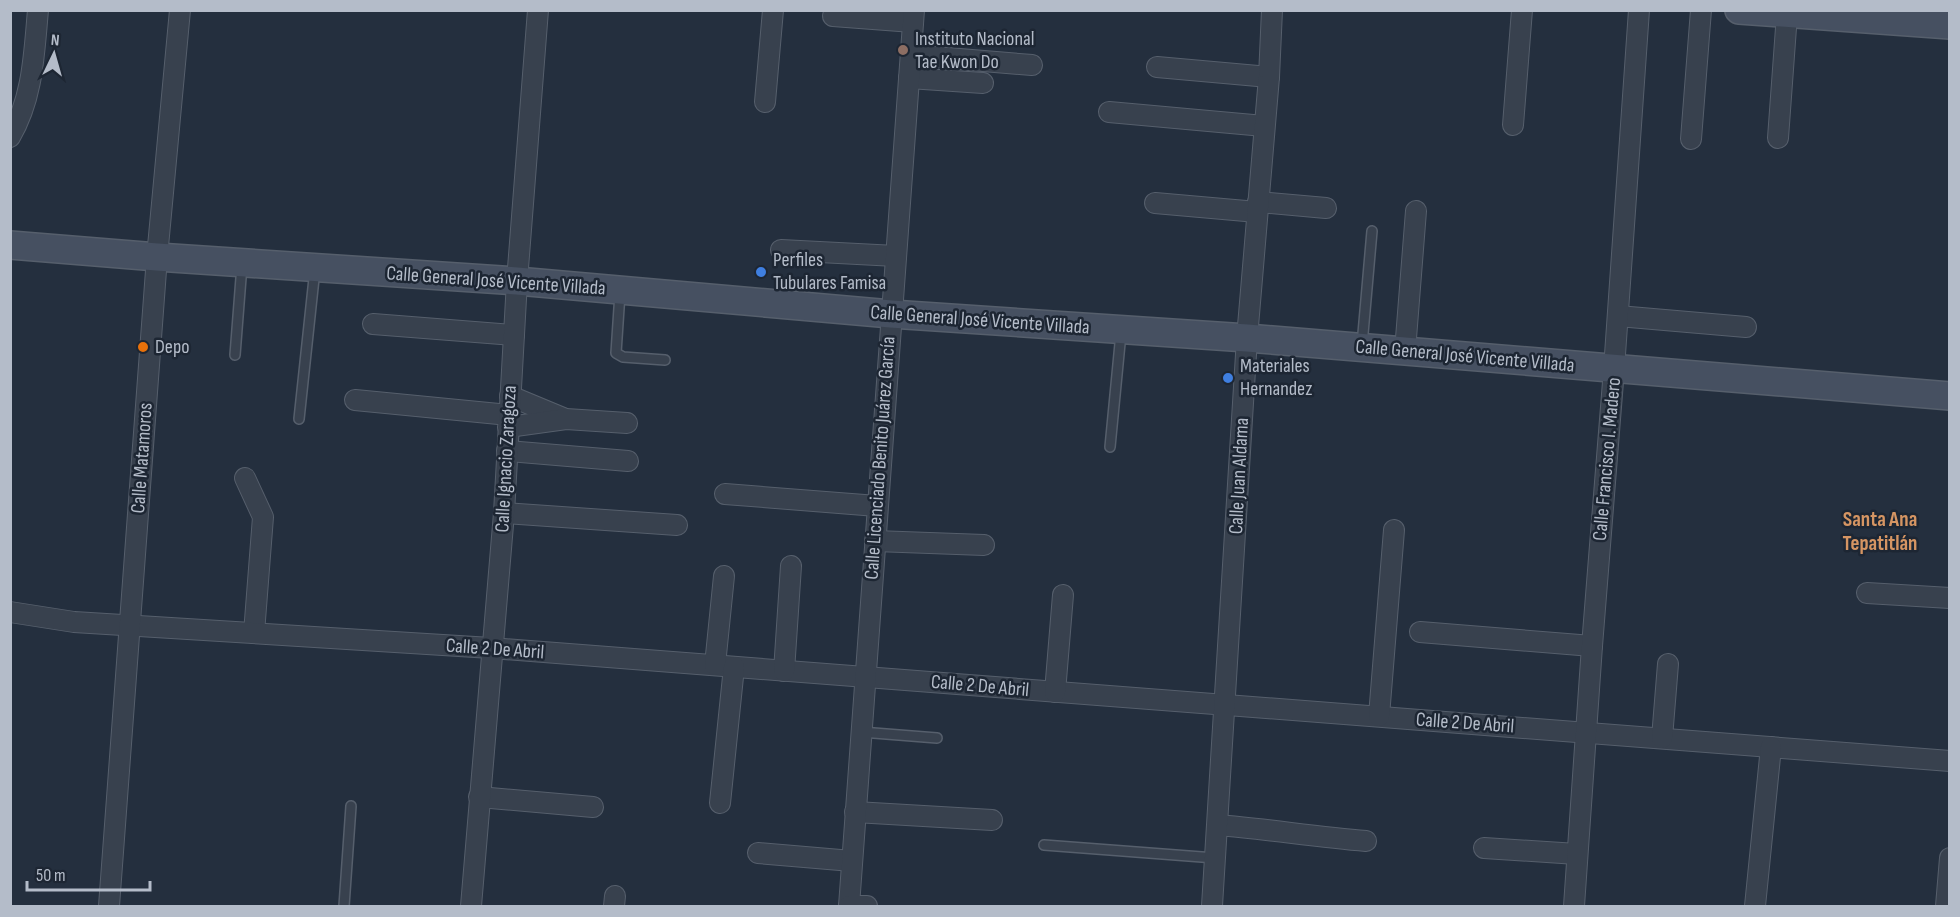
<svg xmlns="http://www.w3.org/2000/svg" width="1960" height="917" font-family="'Sofia Sans Condensed',sans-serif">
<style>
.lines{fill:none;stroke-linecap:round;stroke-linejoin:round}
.service-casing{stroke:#565f6c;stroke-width:12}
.minor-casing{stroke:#565f6c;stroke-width:22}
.secondary-casing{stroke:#565f6c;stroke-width:30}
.service{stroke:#38414e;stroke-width:9}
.minor{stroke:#38414e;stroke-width:20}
.secondary{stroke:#465061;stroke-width:27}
.education-dot{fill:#8d6e63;stroke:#1d2633;stroke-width:2}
.shop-dot{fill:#3f7fe0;stroke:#1d2633;stroke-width:2}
.food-dot{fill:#e8710a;stroke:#1d2633;stroke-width:2}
.labels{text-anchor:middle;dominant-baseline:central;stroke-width:5;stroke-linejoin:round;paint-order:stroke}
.poi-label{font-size:20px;fill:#b4bcc9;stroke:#1d2633;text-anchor:start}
.street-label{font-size:20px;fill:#b4bcc9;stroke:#1d2633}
.neighbourhood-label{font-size:21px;font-weight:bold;fill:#d59563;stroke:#1d2633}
</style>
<rect width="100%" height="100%" fill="#242f3e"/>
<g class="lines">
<!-- service casing -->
<g class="service-casing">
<g id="service">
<polyline points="620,293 616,353 623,357 665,360"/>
<polyline points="1362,345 1372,231"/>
<polyline points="235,355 242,265"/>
<polyline points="299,419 315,269"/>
<polyline points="1110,447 1121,333"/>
<polyline points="861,732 937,738"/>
<polyline points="1044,845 1215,858"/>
<polyline points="344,906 351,806"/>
</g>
</g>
<!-- minor casing -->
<g class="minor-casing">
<g id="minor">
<polyline points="833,16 913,22"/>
<polyline points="911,55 1032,65"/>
<polyline points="1157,67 1269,77"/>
<polyline points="909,78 983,83"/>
<polyline points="765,102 773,10"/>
<polyline points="1109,112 1264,126"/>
<polyline points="1513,125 1522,10"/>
<path d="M 10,137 C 33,98 34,54 38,10"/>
<polyline points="1778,138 1787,14"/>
<polyline points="1691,139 1701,10"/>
<polyline points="1258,202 1326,208"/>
<polyline points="1155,203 1257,212"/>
<polyline points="781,250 896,256"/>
<polyline points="1618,316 1746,327"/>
<polyline points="373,324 514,335"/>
<polyline points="1405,351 1416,211"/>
<polyline points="510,396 563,418"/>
<polyline points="355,400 509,415"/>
<polyline points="508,427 566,419 627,423"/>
<polyline points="507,451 628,461"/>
<polyline points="245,478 263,517 254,633"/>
<polyline points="725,494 877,506"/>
<polyline points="504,513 677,525"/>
<polyline points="875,541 984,545"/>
<polyline points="1867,593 1950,598"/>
<polyline points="10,612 74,622 491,648 1950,761"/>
<polyline points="1420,632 1592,646"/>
<polyline points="715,665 724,576"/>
<polyline points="784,671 791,566"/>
<polyline points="1055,692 1063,595"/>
<polyline points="1379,716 1394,530"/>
<polyline points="1662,738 1668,664"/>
<polyline points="479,797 593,807"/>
<polyline points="720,803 734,667"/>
<polyline points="855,812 992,820"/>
<path d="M 1218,825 C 1267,829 1316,837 1366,841"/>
<polyline points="1484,848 1577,854"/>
<polyline points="758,853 852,861"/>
<polyline points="109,906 157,257 180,10"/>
<polyline points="471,906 504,513 517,281 538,10"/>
<polyline points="614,906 615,896"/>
<polyline points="849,906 914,10"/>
<polyline points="849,906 867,906"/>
<polyline points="1212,906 1247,338 1269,77 1272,10"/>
<polyline points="1574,906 1592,646 1614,369 1639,10"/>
<polyline points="1755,906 1771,747"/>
<polyline points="1946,906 1950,858"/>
</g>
</g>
<!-- secondary casing -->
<g class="secondary-casing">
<g id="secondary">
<polyline points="1739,10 1950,25"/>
<polyline points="10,245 157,257 517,281 891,314 1247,338 1950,396"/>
</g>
</g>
<!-- service -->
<use href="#service" class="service"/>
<!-- minor -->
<use href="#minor" class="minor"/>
<!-- secondary -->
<use href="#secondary" class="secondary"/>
</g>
<!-- markers -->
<circle class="education-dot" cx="903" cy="50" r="6"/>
<g class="shop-dot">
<circle cx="761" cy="272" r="6"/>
<circle cx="1228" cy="378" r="6"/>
</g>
<circle class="food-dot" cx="143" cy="347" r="6"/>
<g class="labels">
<!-- poi labels -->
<g class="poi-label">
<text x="915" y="39">Instituto Nacional<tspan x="915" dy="23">Tae Kwon Do</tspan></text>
<text x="773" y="260">Perfiles<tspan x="773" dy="23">Tubulares Famisa</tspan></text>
<text x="155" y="347">Depo</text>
<text x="1240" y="366">Materiales<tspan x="1240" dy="23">Hernandez</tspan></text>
</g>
<!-- street labels -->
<g class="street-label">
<text transform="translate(496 281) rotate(4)">Calle General José Vicente Villada</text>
<text transform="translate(980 320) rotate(4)">Calle General José Vicente Villada</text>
<text transform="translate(1465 356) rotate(5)">Calle General José Vicente Villada</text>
<text transform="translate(142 458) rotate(-86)">Calle Matamoros</text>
<text transform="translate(880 458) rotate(-86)">Calle Licenciado Benito Juárez García</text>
<text transform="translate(506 459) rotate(-87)">Calle Ignacio Zaragoza</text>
<text transform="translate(1607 459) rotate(-85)">Calle Francisco I. Madero</text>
<text transform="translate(1239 476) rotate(-87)">Calle Juan Aldama</text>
<text transform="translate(495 649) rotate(4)">Calle 2 De Abril</text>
<text transform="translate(980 686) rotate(5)">Calle 2 De Abril</text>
<text transform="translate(1465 723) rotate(4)">Calle 2 De Abril</text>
</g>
<!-- neighbourhood labels -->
<g class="neighbourhood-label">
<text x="1880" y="519">Santa Ana<tspan x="1880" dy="24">Tepatitlán</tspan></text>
</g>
</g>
<!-- border -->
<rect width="1960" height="917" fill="none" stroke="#b4bcc9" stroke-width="24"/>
<!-- north arrow -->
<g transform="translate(54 54) rotate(5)" stroke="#1d2633" stroke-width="4.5" paint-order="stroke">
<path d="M0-4.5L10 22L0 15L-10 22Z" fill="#b4bcc9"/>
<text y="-9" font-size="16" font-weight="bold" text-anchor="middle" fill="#b4bcc9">N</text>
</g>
<!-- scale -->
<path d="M27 881v9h123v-9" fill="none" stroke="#b4bcc9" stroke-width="3"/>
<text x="36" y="881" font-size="18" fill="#b4bcc9" stroke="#1d2633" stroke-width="4.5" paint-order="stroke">50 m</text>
</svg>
